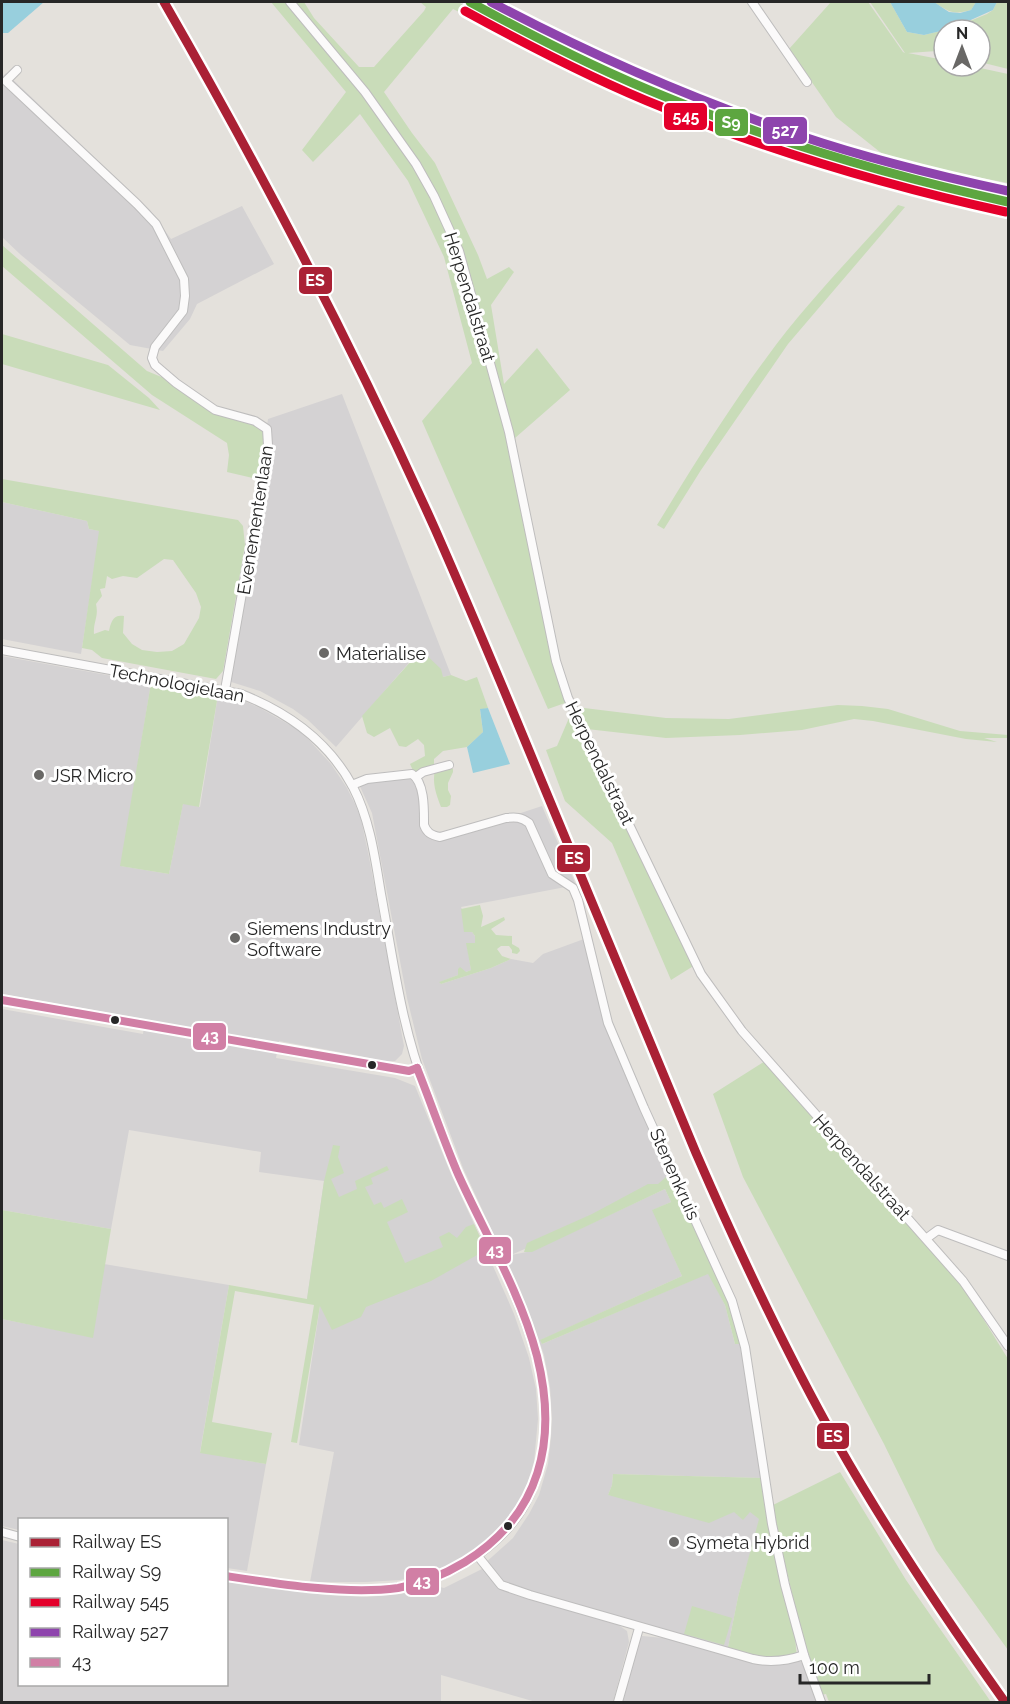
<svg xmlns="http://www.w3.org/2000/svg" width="1010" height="1704" font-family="Raleway,sans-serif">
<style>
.industrial{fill:#d4d2d3}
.green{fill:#c9dcb9;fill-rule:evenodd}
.water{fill:#98cfdd}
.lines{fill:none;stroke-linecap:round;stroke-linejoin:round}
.stream{stroke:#98cfdd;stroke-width:2}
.minor-casing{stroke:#bebdbd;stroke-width:10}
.minor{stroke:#fbfafa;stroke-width:8}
.bus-1-casing{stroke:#fff;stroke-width:12}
.bus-1{stroke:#d17fa5;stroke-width:8}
.rail-1-casing{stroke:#fff;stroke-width:14}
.rail-2-casing{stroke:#fff;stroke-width:14}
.rail-3-casing{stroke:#fff;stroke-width:14}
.rail-4-casing{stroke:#fff;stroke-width:14}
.rail-1{stroke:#aa2135;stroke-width:9}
.rail-2{stroke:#5da640;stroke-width:9}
.rail-3{stroke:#e4002b;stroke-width:9}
.rail-4{stroke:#8e44ad;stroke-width:9}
.poi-dot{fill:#696866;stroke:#fff;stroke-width:2}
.bus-dot{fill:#272727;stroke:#fff;stroke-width:2}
.labels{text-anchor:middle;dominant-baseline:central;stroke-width:6;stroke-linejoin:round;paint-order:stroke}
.street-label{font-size:18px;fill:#272727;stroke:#fff}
.poi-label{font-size:18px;fill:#272727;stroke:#fff;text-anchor:start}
.line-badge{stroke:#fff;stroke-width:2}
.badge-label{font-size:16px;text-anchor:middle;font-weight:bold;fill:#fff}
</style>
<rect width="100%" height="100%" fill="#e4e1dc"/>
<!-- industrial -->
<g class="industrial">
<polygon points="6,73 150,210 171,239 242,206 274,264 197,304 190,319 163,351 130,345 21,255 2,237 2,77"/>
<polygon points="342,394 451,675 443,677 420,650 336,747 308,720 293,709 260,691 228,681 268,419"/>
<polygon points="2,502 87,521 89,529 100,531 81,654 2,639"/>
<polygon points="2,656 151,683 121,866 169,874 183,803 200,807 218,695 244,701 260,708 295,728 309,740 331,764 347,788 355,804 361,819 369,857 404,1046 402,1054 395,1061 383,1061 355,1055 279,1041 276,1058 395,1078 415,1086 451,1174 486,1250 514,1314 529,1358 536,1389 538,1419 534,1462 525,1491 516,1510 501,1529 474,1551 452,1563 432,1572 400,1580 366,1582 310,1582 334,1452 299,1445 320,1306 307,1299 324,1181 259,1172 261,1152 129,1130 111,1229 2,1210 2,1009 143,1034 145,1019 2,994"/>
<polygon points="416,777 424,825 439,837 506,818 542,806 576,885 461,907 472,932 475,936 475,943 467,944 471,970 440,982 441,984 491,968 511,959 533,963 543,954 584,939 605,1022 676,1182 511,1255 532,1251 665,1189 671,1202 653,1210 682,1276 541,1340 542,1344 709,1273 725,1305 735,1344 742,1344 763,1478 613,1474 612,1485 608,1495 734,1512 750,1511 760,1519 738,1597 727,1652 797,1657 807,1670 818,1702 618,1702 628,1667 642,1636 675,1639 501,1585 484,1564 513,1538 529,1514 539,1495 548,1464 551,1437 552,1418 550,1387 544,1355 528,1309 463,1168 422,1059 407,998 372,813 358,782"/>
<polygon points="104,1264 229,1285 200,1452 266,1464 247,1571 227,1568 226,1520 20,1520 19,1530 2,1526 2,1319 92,1337"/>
<polygon points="2,1540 19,1544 20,1684 226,1684 227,1582 326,1595 367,1597 401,1594 436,1586 444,1588 484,1568 501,1589 518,1596 617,1624 627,1631 629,1642 613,1702 536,1702 441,1675 441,1702 2,1702"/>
</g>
<!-- green -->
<g class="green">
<polygon points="271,2 304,2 314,18 359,67 374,67 424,11 426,7 420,2 458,2 552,51 671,107 566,65 453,9 384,92 412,133 435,163 478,255 487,279 509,267 514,272 491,305 504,384 537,348 570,390 515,438 553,663 565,703 548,709 422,421 472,363 444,257 408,181 360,114 313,162 302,150 346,92"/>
<polygon points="831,2 868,2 903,52 905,53 870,2 890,2 907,32 924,35 953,28 987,14 993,10 997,2 1008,2 1008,69 980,62 980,30 944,30 944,53 937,51 908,53 944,60 944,66 971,66 1008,74 1008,183 903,163 885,156 836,117 789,49"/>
<path d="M 934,2 L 976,2 L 971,10 C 953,15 949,12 934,2 Z"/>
<path d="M 898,205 L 905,207 L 788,344 L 701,470 L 664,529 L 657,525 C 692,468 727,411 767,357 C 806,303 854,255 898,205 Z"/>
<polygon points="2,245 147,371 176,383 215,409 267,429 262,480 227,472 229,455 227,443 152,395 2,266"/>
<polygon points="2,334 108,365 149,398 160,410 2,364"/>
<path d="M 2,479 L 238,520 L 243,526 L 245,545 L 223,671 L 216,679 L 102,658 L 92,650 L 82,648 L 99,531 L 89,529 L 87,521 L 2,502 ZM 164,559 L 173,560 L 196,593 L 201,607 L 199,618 L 184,644 L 172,651 L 157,652 L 142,650 L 132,644 L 123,633 L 124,616 C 113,614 111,622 109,631 L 105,630 L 94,634 C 93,622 99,617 96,604 L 102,596 L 100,589 L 105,588 L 107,576 L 112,579 L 123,576 L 137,578 Z"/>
<polygon points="421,650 441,669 443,677 451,675 466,681 477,677 488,708 480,710 483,732 467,747 443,751 434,759 434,768 416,777 410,764 425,756 424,745 418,739 406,747 399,746 390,728 374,737 367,733 362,716"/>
<polygon points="151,683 218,695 199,807 183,804 169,874 120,866"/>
<polygon points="838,705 862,706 888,709 960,731 1008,735 1008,738 984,738 997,742 966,739 873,721 854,719 802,730 740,735 666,738 587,729 576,707 666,718 729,719"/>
<polygon points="572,711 695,965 671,980 612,843 565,801 546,750 557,746"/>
<path d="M 449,767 L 453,769 L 453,772 L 448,783 L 448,790 L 451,796 L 450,805 L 447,807 L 441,807 C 436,794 432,783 435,770 Z"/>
<polygon points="480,905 483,916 481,927 504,917 505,920 491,929 496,935 512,936 512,944 519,948 520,951 517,954 512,953 512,950 509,946 501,946 497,949 502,956 511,959 491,968 441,984 439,982 458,975 458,969 460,967 466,972 471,970 466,943 475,943 475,936 472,932 464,932 461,909"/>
<polygon points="765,1061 842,1151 963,1286 1008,1359 1008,1650 936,1550 884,1444 743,1177 713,1094"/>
<polygon points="333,1145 340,1146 338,1157 344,1173 331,1179 339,1197 357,1189 355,1181 387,1166 389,1170 371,1178 373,1184 365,1187 374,1205 381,1202 384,1208 402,1199 408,1212 387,1222 405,1263 443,1247 439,1237 449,1232 457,1238 466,1227 474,1224 486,1250 431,1281 366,1307 361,1317 332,1330 320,1306 297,1443 291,1442 314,1305 235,1291 212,1422 272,1433 266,1464 200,1453 229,1285 307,1299 324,1181"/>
<polygon points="672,1176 729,1302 742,1344 735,1344 725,1305 708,1274 542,1344 540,1340 682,1276 652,1210 671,1202 665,1189 532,1252 524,1252 527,1243 592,1214 648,1184 658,1184 666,1177"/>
<polygon points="2,1210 111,1229 93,1338 2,1319"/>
<path d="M 840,1472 L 906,1580 L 991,1702 L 829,1702 L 826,1694 L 821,1695 C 801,1633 785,1570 773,1505 Z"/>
<polygon points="613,1474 763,1478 782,1586 795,1638 797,1657 783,1661 727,1652 738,1597 759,1519 750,1512 743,1520 734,1512 709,1523 608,1495 612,1485"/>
<polygon points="692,1606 732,1618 724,1645 684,1634"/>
</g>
<!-- water -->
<g class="water">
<polygon points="2,2 44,2 8,33 2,33"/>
<polygon points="890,2 934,2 949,12 960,13 971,10 976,2 997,2 993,10 953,28 924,35 907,32"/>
<polygon points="488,708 510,764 473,773 467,747 483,732 480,709"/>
</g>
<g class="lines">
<!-- stream -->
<polyline class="stream" points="1005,2 1008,2"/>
<!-- minor casing -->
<g class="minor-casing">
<g id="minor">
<polyline points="290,2 365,92 416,164 434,196 459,251 509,432 556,661 568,698 701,974 742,1031 963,1281 1008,1346"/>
<polyline points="752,2 807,82"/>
<polyline points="17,70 6,81 137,204 156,224 184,279 185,296 183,311 155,347 152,358 155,365 176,383 215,410 255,421 267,429 268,445 225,690"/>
<path d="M 2,650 L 241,694 C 287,712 329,742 353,787 C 370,820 375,858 381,894 C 393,958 401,1025 425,1087 C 436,1115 446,1145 458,1173 C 485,1233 518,1291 536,1355 C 548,1396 549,1454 530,1494 C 508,1543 451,1580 399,1587 C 342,1595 282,1585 226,1576"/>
<polyline points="416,777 423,772 449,765"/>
<path d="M 352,785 L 367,779 L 412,774 C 425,783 424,810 424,825 C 427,833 431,835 440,837 L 506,818 C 516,817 521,817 529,823 L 552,874 L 573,888 L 578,900 L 608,1023 L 644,1108 L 732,1301 L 745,1347 L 772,1524 L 785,1585 L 804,1655 L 821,1702"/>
<polyline points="2,1000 409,1071 417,1068"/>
<polyline points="927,1238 938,1230 1008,1256"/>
<polyline points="2,1532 20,1537"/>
<path d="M 477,1555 L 501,1585 L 530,1595 L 753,1659 C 771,1663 787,1661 804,1655"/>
<polyline points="618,1702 639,1628"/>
</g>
</g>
<!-- minor -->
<use href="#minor" class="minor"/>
<!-- bus-1 casing -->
<g class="bus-1-casing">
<g id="bus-1">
<polyline points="2,1000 409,1071 417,1068"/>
<path d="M 226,1576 C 278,1584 347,1595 398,1588 C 421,1584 445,1574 465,1562 C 541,1515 558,1440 537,1356 C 520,1291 485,1234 458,1174 C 443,1139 431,1103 417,1068"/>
</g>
</g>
<!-- bus-1 -->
<use href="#bus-1" class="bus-1"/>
<!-- rail-1 casing -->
<g class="rail-1-casing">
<path id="rail-1" d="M 164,2 C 263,174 354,349 435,529 C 472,613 507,697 542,782 C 593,906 644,1030 696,1153 C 739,1252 784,1349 837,1443 C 888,1533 945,1618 1005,1702"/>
</g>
<!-- rail-2 casing -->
<g class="rail-2-casing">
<path id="rail-2" d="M 470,2 C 534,37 598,70 666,97 C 777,143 891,176 1008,202"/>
</g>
<!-- rail-3 casing -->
<g class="rail-3-casing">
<path id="rail-3" d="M 465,11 C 529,46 594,80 662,107 C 773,152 888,186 1006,212"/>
</g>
<!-- rail-4 casing -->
<g class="rail-4-casing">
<path id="rail-4" d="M 491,2 C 591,55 694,100 801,136 C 869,159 939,176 1008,191"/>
</g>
<!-- rail-1 -->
<use href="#rail-1" class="rail-1"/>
<!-- rail-2 -->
<use href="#rail-2" class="rail-2"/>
<!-- rail-3 -->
<use href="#rail-3" class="rail-3"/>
<!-- rail-4 -->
<use href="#rail-4" class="rail-4"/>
</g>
<!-- markers -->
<g class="poi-dot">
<circle cx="324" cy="653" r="6"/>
<circle cx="39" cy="775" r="6"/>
<circle cx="235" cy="938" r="6"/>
<circle cx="674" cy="1542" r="6"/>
</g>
<g class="bus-dot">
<circle cx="115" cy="1020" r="5"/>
<circle cx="372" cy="1065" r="5"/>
<circle cx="508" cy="1526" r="5"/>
</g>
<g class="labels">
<!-- street labels -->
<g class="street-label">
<text transform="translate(470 297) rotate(73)">Herpendalstraat</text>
<text transform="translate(255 520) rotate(-81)">Evenementenlaan</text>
<text transform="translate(177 683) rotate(11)">Technologielaan</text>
<text transform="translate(600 763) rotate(64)">Herpendalstraat</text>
<text transform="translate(862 1167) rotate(48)">Herpendalstraat</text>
<text transform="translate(675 1174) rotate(66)">Stenenkruis</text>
</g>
<!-- poi labels -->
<g class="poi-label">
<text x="336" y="653">Materialise</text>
<text x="51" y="775">JSR Micro</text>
<text x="247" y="928">Siemens Industry<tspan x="247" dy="21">Software</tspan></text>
<text x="686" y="1542">Symeta Hybrid</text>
</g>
</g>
<g class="line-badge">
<rect x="663" y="102" width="45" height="29" rx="6" fill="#e4002b"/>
<rect x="714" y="108" width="35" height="29" rx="6" fill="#5da640"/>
<rect x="762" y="116" width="46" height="29" rx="6" fill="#8e44ad"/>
<rect x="298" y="266" width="35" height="29" rx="6" fill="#aa2135"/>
<rect x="556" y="844" width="35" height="29" rx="6" fill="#aa2135"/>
<rect x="192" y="1022" width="35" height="29" rx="6" fill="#d17fa5"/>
<rect x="478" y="1236" width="34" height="29" rx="6" fill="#d17fa5"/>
<rect x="816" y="1422" width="34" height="28" rx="6" fill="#aa2135"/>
<rect x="405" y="1567" width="35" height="29" rx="6" fill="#d17fa5"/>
</g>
<g class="badge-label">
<text x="686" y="122">545</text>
<text x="731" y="128">S9</text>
<text x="785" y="136">527</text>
<text x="315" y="286">ES</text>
<text x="574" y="864">ES</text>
<text x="210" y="1042">43</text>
<text x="495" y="1256">43</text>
<text x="833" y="1442">ES</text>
<text x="422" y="1587">43</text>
</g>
<!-- border -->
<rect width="1010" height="1704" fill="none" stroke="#272727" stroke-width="6"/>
<!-- legend -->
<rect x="18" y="1518" width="210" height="168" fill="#ffffff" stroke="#a9a9a9" stroke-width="1.5"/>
<rect x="30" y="1538" width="30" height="9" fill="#aa2135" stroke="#a9a9a9" stroke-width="1.5"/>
<text x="72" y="1548" font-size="18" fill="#272727">Railway ES</text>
<rect x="30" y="1568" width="30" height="9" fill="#5da640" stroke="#a9a9a9" stroke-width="1.5"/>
<text x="72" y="1578" font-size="18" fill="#272727">Railway S9</text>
<rect x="30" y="1598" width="30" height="9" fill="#e4002b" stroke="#a9a9a9" stroke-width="1.5"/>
<text x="72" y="1608" font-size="18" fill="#272727">Railway 545</text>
<rect x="30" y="1628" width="30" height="9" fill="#8e44ad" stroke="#a9a9a9" stroke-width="1.5"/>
<text x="72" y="1638" font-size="18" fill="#272727">Railway 527</text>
<rect x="30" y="1658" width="30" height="9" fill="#d17fa5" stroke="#a9a9a9" stroke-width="1.5"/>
<text x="72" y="1668" font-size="18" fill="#272727">43</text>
<!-- north arrow -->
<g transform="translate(962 48)"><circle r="28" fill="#ffffff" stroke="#a9a9a9" stroke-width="1.5"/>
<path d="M0-4.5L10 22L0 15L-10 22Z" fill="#696866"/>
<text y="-9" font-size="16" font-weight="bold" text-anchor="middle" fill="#272727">N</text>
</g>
<!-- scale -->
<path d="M800 1674v9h129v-9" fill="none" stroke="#272727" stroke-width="3"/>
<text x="809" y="1674" font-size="18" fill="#272727" stroke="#ffffff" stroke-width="4.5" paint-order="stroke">100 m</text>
</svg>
